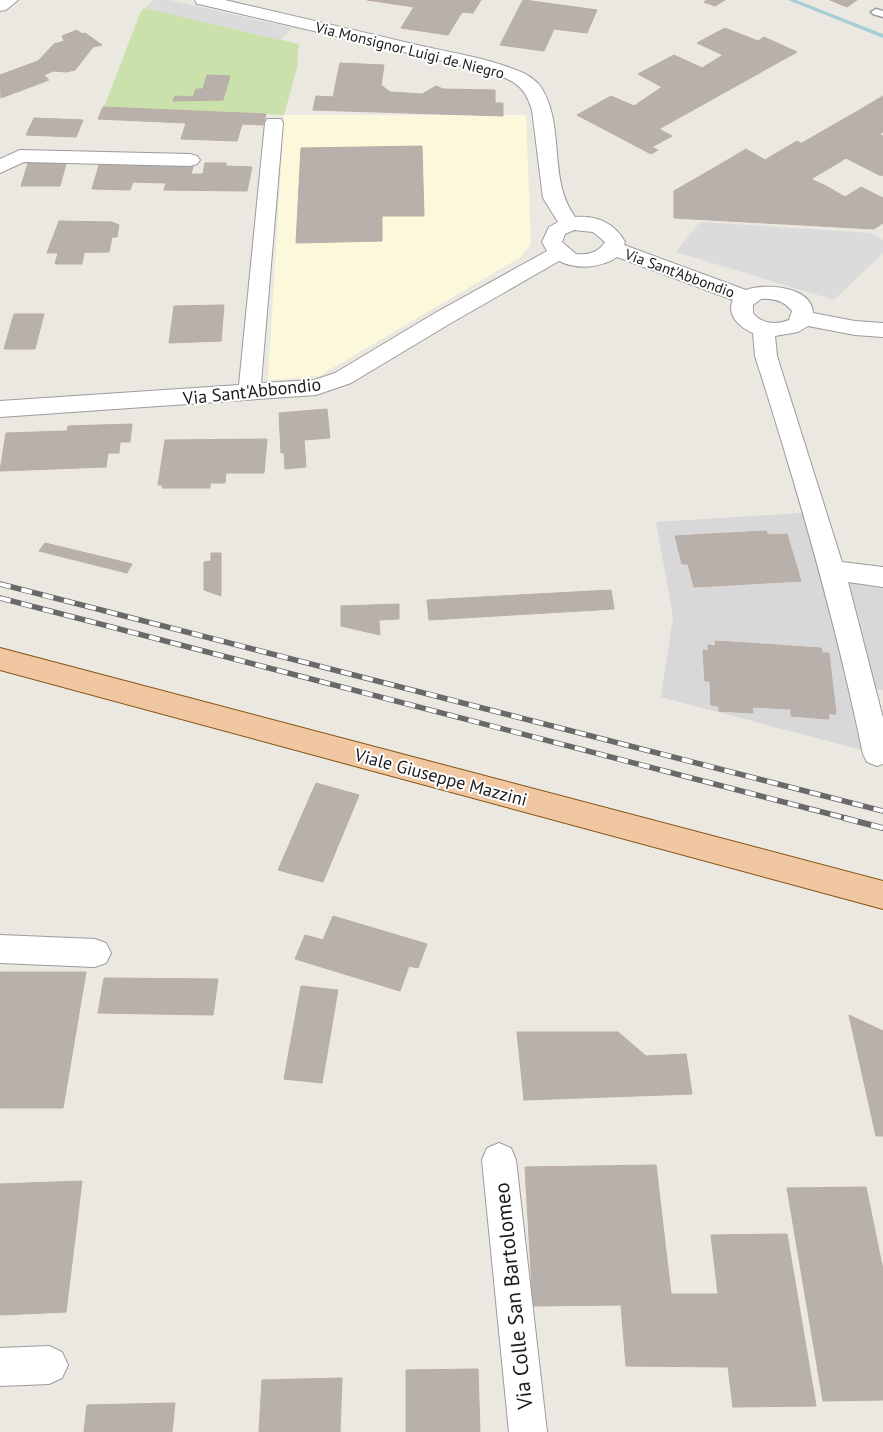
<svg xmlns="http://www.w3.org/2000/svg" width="883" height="1432" font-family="'PT Sans',sans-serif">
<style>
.residential{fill:#d9d8d8}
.education{fill:#fbf8db}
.grass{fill:#cbe1ac}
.parking{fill:#dbdbdb}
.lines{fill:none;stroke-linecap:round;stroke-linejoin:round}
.stream{fill:#a6cfd5;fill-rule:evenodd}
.building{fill:#b8b0ab;stroke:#bbada5}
.service-casing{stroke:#9c9c9c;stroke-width:3}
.minor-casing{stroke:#9c9c9c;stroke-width:2}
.tertiary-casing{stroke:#9c9c9c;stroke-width:2}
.primary-casing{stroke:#83520f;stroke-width:2}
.service{fill:#fff;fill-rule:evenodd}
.minor{fill:#fff;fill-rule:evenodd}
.tertiary{fill:#fff;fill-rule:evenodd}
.primary{fill:#f1c7a1;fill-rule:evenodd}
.rail-far1-casing{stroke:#696969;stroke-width:5.5}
.rail-casing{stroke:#696969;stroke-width:6}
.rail-far1{stroke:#fff;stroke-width:4;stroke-dasharray:11;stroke-linecap:butt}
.rail{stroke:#fff;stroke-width:4.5;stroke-dasharray:14;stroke-linecap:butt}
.labels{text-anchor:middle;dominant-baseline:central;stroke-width:4;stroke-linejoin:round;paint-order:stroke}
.far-street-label{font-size:15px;fill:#1b1b1b;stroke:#fff}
.street-label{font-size:18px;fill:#1b1b1b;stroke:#fff}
.near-street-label{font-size:21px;fill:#1b1b1b;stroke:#fff}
</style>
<rect width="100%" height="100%" fill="#ebe7e1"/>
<!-- residential -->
<polygon class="residential" points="817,512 833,570 883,577 883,690 864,687 877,754 661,697 673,617 656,522"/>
<!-- education -->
<polygon class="education" points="284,115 526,115 531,244 521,257 319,376 268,380"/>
<!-- grass -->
<polygon class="grass" points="145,8 299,44 297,60 298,64 284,115 104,107 141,11"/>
<!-- parking -->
<g class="parking">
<polygon points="154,0 170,0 292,28 281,40 145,8"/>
<polygon points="700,222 871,233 883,240 883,253 834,300 676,252"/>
</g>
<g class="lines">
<!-- stream -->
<polygon class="stream" points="788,0 796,0 883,34 883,38"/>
</g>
<!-- building -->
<g class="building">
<polygon points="367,0 481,0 473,13 462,12 448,35 401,28 414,7"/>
<polygon points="523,0 524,0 597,10 587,33 554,29 544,51 500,45"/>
<polygon points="707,0 725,0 715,6 704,2"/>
<polygon points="830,0 857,0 847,7"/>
<polygon points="725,28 758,41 764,37 797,52 659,129 672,136 652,147 658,150 651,154 577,115 611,96 634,106 662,87 638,74 674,55 702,68 723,55 697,43"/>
<polygon points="77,30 82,34 85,33 102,45 93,47 75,70 66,72 53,71 44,75 49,80 1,98 0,75 38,61 54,44 64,41 62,36"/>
<polygon points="340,63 384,65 381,85 390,92 422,94 436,86 443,89 495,90 495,103 503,103 503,116 313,110 316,96 333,97"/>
<polygon points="207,75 230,76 223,100 173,101 175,96 193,97 196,89 203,89"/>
<polygon points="883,96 883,125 856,112"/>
<polygon points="103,107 266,114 263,125 242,124 237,141 181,139 186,123 98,119"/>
<polygon points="856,112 883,125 883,132 879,134 883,136 883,175 881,176 846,158 838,163 802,143"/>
<polygon points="34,118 83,120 76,137 26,135"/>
<polygon points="797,141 838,163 811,179 826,186 794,206 719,165 746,149 765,160"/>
<polygon points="422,146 424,216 382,216 382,241 296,243 301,148"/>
<polygon points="29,160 67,160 60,186 21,186"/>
<polygon points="100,162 194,163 191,174 203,174 205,163 226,163 226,166 252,167 247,191 164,190 166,183 133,182 130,190 92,189"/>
<polygon points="719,165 794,206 826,186 845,197 861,187 883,198 883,223 874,229 674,218 674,191"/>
<polygon points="59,221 112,222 119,225 117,237 112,237 109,252 47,253"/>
<polygon points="58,253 84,253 82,264 55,264"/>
<polygon points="224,305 221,341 169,343 174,306"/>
<polygon points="14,314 44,314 35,349 4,349"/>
<polygon points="327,409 330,438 304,440 306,467 285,469 284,452 281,453 279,413"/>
<polygon points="132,424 130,442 120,442 119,453 108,453 106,467 0,471 6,433 67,431 68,426"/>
<polygon points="267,439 264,473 226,473 225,483 210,483 210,488 162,488 163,485 158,485 165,440"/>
<polygon points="766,531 768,535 787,534 801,581 694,587 688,564 682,564 675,536"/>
<polygon points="45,543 132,564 127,573 39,551"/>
<polygon points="211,553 221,553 221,596 204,590 204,562 211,561"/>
<polygon points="611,590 614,609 429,620 427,600"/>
<polygon points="399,604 399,619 379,620 380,635 341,626 341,606"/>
<polygon points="715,641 821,648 822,653 829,653 836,714 828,714 829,719 791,716 791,709 752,707 753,713 719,711 719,706 711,705 710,681 705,681 703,650 708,651 708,645 716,646"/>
<polygon points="316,783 359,795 323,882 278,870"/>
<polygon points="333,916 427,944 418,968 409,966 400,991 295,959 305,935 323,940"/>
<polygon points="0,972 86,972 63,1108 0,1108"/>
<polygon points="104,978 218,979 213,1015 98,1013"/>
<polygon points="301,986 338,990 322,1083 284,1079"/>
<polygon points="849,1015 883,1031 883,1136 876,1136"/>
<polygon points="517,1032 618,1032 646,1056 686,1054 692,1094 524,1100"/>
<polygon points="656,1165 671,1294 718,1294 711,1235 787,1234 816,1406 733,1407 728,1367 626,1366 621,1305 533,1306 525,1167"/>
<polygon points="82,1181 66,1312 0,1315 0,1184"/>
<polygon points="866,1187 883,1270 883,1400 823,1401 787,1188"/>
<polygon points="478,1369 480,1432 406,1432 406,1370"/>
<polygon points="342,1378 340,1432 259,1432 262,1380"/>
<polygon points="175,1403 172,1432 84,1432 87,1405"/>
</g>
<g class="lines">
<!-- service casing -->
<g class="service-casing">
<polygon id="service" points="876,9 883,11 883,17 873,14 871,12"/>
</g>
<!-- minor casing -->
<g class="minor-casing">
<g id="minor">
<path d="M 195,0 L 225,0 C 288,15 350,29 413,44 C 447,52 484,57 516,70 C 525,73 535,79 541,87 C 566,127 547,178 575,217 C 596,215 615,223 625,242 L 624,245 L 746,290 C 765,283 812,286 813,313 L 855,321 L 883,323 L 883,337 L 855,335 L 808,326 L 798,332 L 775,336 L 777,356 L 842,562 L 883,567 L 883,587 L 848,582 L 883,718 L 883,764 L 877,766 L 867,762 L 863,754 C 835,619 797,487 755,356 L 753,333 C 740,328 726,315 733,300 L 617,257 C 601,268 577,270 559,261 L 451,323 L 351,383 L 316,395 L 0,417 L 0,401 L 239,385 L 265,123 L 267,119 L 281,119 L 283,123 L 261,383 L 314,380 L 335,373 L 435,313 L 547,251 L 542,242 L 549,227 L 558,222 L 543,198 L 532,110 C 524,83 511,79 485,71 L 203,5 L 197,4 ZM 574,230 L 593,232 L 605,242 C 598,253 588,255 576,254 L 562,242 L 565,234 ZM 761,299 C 774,298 784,301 792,311 L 789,320 C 777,325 761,324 753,313 L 753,305 Z"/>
<polygon points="20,150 190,154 197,156 200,160 197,164 190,166 24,162 0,173 0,159"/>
<polygon points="0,935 95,939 106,943 111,953 106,963 95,967 0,963"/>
<polygon points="499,1143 511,1148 516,1160 547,1432 509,1432 482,1160 487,1148"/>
<polygon points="49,1346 62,1352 68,1365 62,1378 49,1384 0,1386 0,1348"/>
</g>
</g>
<!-- tertiary casing -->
<g class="tertiary-casing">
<polygon id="tertiary" points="0,0 18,0 6,10 0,11"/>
</g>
<!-- primary casing -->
<g class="primary-casing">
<polygon id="primary" points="0,648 883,881 883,909 0,670"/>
</g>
<!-- service -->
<use href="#service" class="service"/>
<!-- minor -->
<use href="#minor" class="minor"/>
<!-- tertiary -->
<use href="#tertiary" class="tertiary"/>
<!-- primary -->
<use href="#primary" class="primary"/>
<!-- rail-far1 casing -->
<g class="rail-far1-casing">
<g id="rail-far1">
<polyline points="0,584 883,811"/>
<polyline points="0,598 849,819"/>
</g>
</g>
<!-- rail casing -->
<g class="rail-casing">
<polyline id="rail" points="844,818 883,828"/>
</g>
<!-- rail-far1 -->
<use href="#rail-far1" class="rail-far1"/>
<!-- rail -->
<use href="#rail" class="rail"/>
</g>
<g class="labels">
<!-- far-street labels -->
<g class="far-street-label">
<text transform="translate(410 50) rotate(14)">Via Monsignor Luigi de Niegro</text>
<text transform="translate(680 273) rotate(20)">Via Sant'Abbondio</text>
</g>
<!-- street labels -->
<g class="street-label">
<text transform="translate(252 391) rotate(-6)">Via Sant'Abbondio</text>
<text transform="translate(441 777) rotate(15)">Viale Giuseppe Mazzini</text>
</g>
<!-- near-street labels -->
<g class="near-street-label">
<text transform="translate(513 1296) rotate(-96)">Via Colle San Bartolomeo</text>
</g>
</g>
</svg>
